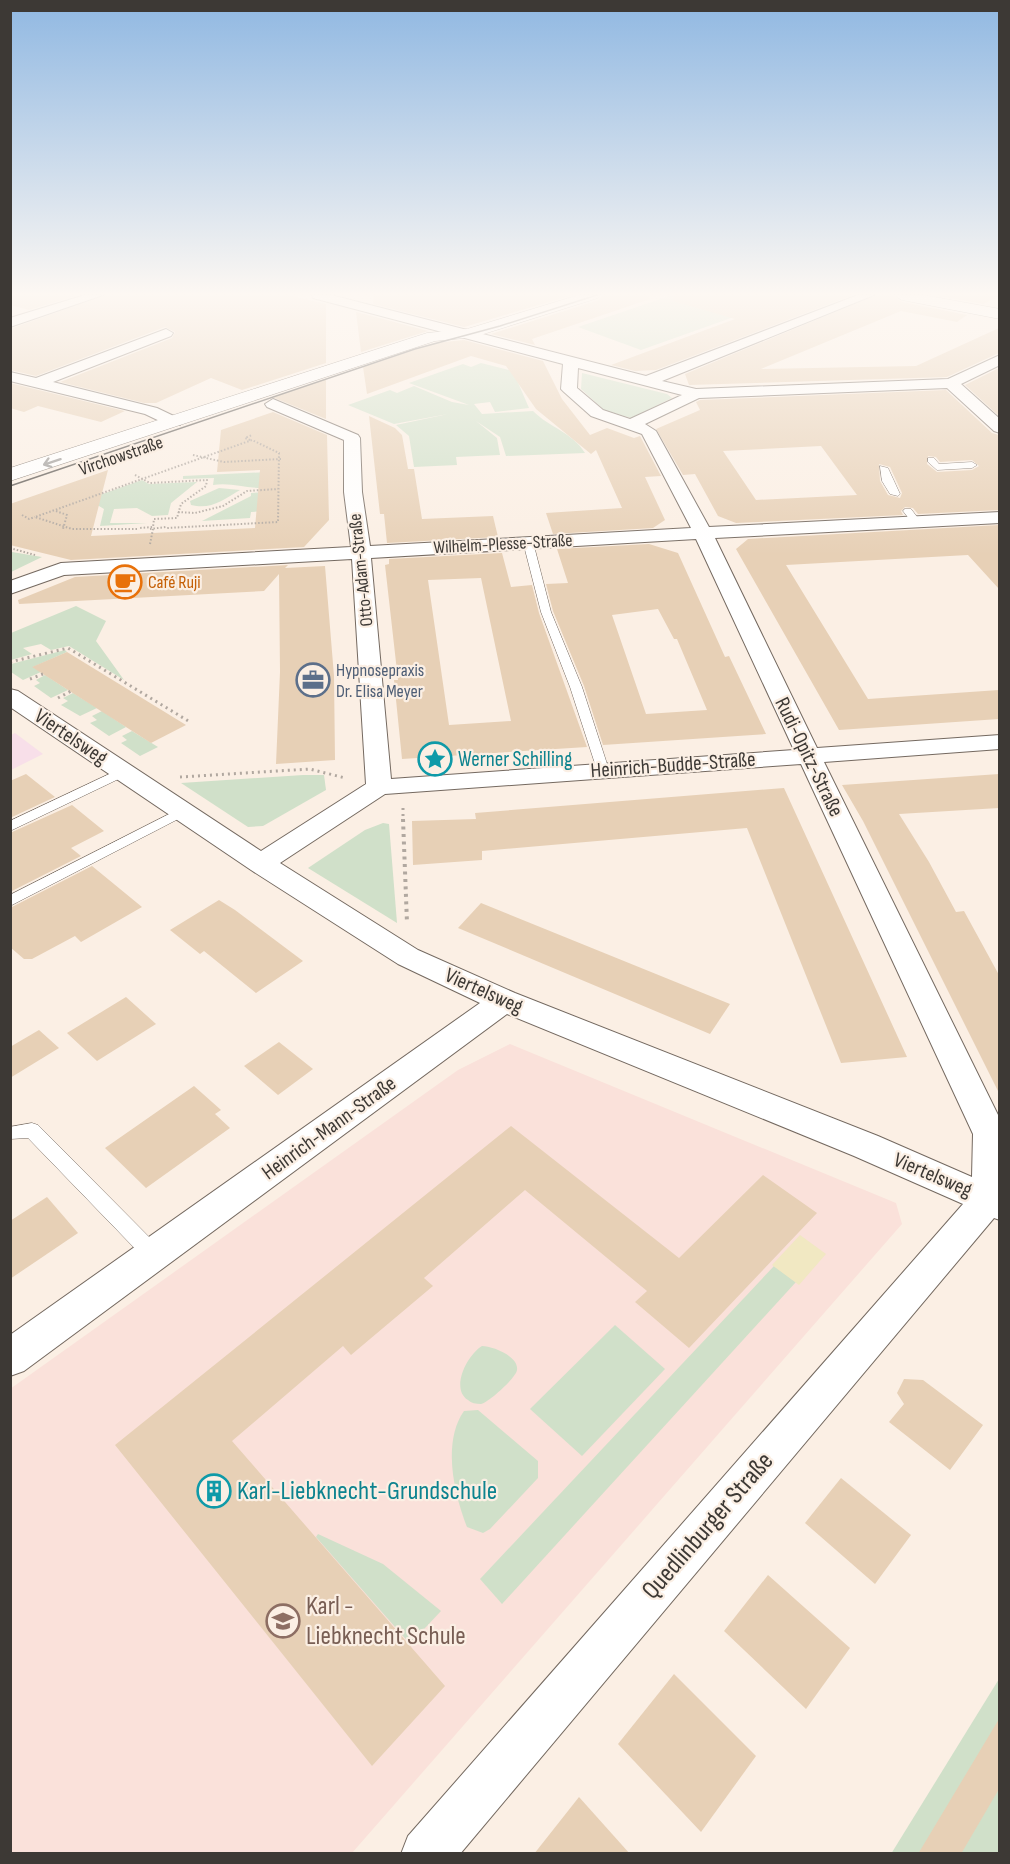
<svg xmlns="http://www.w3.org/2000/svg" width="1010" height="1864" font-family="'Sofia Sans Condensed',sans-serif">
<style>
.industrial{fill:#f8dfe9}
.education{fill:#fae1da}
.green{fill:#d0e0c9}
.sand{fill:#f1e8c2}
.building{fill:#e7d0b6;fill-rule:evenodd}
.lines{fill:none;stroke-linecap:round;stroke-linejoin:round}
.service-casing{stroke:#746960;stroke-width:1}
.minor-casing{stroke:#746960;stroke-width:2}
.secondary-casing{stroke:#746960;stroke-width:1}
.path-far2{stroke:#b1a8a0;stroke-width:2;stroke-dasharray:1.5 2;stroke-linecap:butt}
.path-far1{stroke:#b1a8a0;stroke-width:3;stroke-dasharray:2 4;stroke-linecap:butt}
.path{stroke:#b1a8a0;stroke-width:4;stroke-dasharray:3 4.5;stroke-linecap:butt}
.service{fill:#fff;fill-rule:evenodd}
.minor{fill:#fff;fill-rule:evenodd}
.secondary{fill:#fff;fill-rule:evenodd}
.tram{stroke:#5f5a55;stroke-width:1.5}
.oneway{stroke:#9e9c9a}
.labels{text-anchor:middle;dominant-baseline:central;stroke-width:4.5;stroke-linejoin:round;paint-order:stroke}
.far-street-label{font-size:18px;fill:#3d3935;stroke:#fbefe4}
.far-food-label{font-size:18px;fill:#c56008;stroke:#fbefe4;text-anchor:start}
.far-service-label{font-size:18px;fill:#4e5e75;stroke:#fbefe4;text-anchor:start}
.street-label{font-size:21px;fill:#3d3935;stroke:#fbefe4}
.culture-label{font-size:21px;fill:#0d838f;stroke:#fbefe4;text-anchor:start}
.near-culture-label{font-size:26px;fill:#0d838f;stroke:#fbefe4;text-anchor:start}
.near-street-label{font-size:26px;fill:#3d3935;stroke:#fbefe4}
.near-education-label{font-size:26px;fill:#785e54;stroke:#fbefe4;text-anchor:start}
</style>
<rect width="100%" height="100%" fill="#fbefe4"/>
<!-- industrial -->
<polygon class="industrial" points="15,733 43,754 11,770 11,735"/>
<!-- education -->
<polygon class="education" points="510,1044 896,1203 902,1224 352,1853 11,1853 10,1389 458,1070"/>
<!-- green -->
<g class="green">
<polygon points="672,295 750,295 776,302 641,350 578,327"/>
<path d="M 481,363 L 513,371 L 529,408 L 495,412 L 490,402 L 474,404 L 482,414 L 533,411 C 550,428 572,432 585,453 L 506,456 L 500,437 L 476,421 L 497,438 L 500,455 L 456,457 L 457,465 L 414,467 L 409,436 L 396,425 L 448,414 L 394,424 L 348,405 L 390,390 L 397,393 L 414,386 L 452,402 L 469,405 L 409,383 L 463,364 L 471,367 Z"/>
<polygon points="582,373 667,394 672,398 631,418 604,410 581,389"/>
<path d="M 268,472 L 266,488 C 247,489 232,482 213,485 L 214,478 L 183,479 L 183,476 Z"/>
<polygon points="142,480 149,484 197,482 171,503 168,515 152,516 137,508 114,509 110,523 147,523 100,526 104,509 99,506 57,510"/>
<path d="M 219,488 L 240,490 C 223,500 211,510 191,505 L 190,501 Z"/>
<polygon points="266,492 266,511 251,512 250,518 202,521 251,496 251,493"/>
<polygon points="11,551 12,552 42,557 11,572"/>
<polygon points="76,606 106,621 96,641 124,680 69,646 51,650 41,644 23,648 32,654 11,660 11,633"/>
<polygon points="65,650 67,652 33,667 41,672 23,680 11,672 11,664"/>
<polygon points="45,675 68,690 51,698 34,686 40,683 36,680"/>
<polygon points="73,693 97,708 80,716 61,705 68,701 63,698"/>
<polygon points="102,711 126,727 109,736 90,723 97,720 92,716"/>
<polygon points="132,731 158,747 140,756 121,743 127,740 122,736"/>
<polygon points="303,775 324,775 326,790 263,826 248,827 181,783"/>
<polygon points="383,823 389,824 397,923 308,868 365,830"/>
<polygon points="774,1266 796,1282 502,1604 480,1579"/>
<polygon points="615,1325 665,1369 582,1456 530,1409"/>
<path d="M 482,1346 C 492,1346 519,1356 517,1370 C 516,1378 488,1403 481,1404 C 476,1404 471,1403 468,1400 C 450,1389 467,1355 482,1346 Z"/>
<path d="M 478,1410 L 538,1461 L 538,1478 L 490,1529 L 483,1533 L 467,1527 C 454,1494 442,1442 464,1411 Z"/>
<polygon points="318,1534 383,1564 441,1611 410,1644 316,1537"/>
<polygon points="999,1679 999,1853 891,1854"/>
</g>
<!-- sand -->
<polygon class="sand" points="800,1235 826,1254 799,1285 772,1265"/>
<!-- building -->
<g class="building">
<polygon points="10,295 79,295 29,310 10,305"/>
<polygon points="105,295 288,295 326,304 326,363 242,390 211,378 156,403 144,403 60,382 172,338 175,332 165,327 36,376 10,370 10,329"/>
<polygon points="374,295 573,295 464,327 373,304"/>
<polygon points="603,295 649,295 650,299 532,339 535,345 491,334 599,300"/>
<polygon points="674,295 853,295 656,370 635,371 611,365 735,319 673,301"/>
<polygon points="876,295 892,295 902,302 967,315 957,322 901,311 761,369 916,366 999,328 999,353 947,377 689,385 685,374"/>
<polygon points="933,295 998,295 984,304"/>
<polygon points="356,312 372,316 428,331 361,352"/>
<polygon points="464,340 543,361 562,399 590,435 607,428 634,438 640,436 661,476 645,477 665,520 653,528 553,534 546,513 622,508 596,450 591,454 536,409 506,366 471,356 367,394 363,367 435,343"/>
<polygon points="999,368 999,416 965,385"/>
<polygon points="326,379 326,419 272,397"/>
<polygon points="10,383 125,411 101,422 38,406 24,412 10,408"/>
<path d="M 946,390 L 992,433 L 999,435 L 999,510 L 918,514 L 913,508 L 905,507 L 901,511 L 903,515 L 736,523 L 718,516 L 695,474 L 683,475 L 656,429 L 700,410 L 696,402 L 700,400 ZM 821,446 L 857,495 L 756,500 L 723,451 ZM 928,456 L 936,457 L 940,462 L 972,460 L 979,466 L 972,470 L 937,472 L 927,464 ZM 879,464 L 890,467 L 902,493 L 900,498 L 888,495 L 880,481 Z"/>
<polygon points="273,412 327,435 329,520 304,547 71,560 10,545 10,504 108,470 91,536 255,528 260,470 217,472 221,430"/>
<polygon points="369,416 395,428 402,435 408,469 414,469 422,519 493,516 498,537 387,543 384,514 380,514"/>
<polygon points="999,525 999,589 968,555 786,565 868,699 999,690 999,719 839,730 736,549 748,539"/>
<path d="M 649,544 L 678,553 L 725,657 L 729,656 L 766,734 L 603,745 L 584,686 L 553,611 L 546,584 L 568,583 L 557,549 ZM 658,609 L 674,639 L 677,639 L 707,710 L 646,714 L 612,615 Z"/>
<path d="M 502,553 L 511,587 L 532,585 L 539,613 L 587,747 L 402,759 L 394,680 L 398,680 L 385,565 L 389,564 L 389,559 ZM 481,578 L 511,721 L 449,725 L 428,580 Z"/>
<polygon points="288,565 285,568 325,566 334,676 335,760 276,764 280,672 279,574 264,591 19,604 18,600 75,577"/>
<polygon points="67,652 186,725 151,743 32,667"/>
<polygon points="26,774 55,797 10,818 10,781"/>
<polygon points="999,774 999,808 899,814 929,862 956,912 964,911 999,975 999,1093 863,821 842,785"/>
<polygon points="784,788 907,1057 841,1063 747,828 482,851 482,860 413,865 412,821 476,819 475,813"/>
<polygon points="72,805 104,831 71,848 81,856 10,892 10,833"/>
<polygon points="92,866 142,907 81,942 75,936 32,959 24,959 10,947 10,908"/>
<polygon points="219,900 235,910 303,961 256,993 204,951 200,954 170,930"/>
<polygon points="481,903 730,1004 710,1034 458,928"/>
<polygon points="126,997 156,1024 97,1061 67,1033"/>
<polygon points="39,1030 59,1048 10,1078 10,1047"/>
<polygon points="279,1042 313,1069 278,1095 244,1066"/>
<polygon points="194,1086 221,1110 215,1114 230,1128 146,1188 105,1148"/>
<polygon points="511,1126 679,1258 763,1175 817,1213 689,1348 635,1302 647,1291 525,1190 424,1278 433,1286 351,1355 343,1346 232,1441 445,1686 372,1766 115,1445"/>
<polygon points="47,1197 78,1233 10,1279 10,1221"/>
<polygon points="904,1379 923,1380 983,1425 950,1470 889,1422 904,1404 897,1393"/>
<polygon points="841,1478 911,1535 875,1584 805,1523"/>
<polygon points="768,1575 850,1648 806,1709 724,1631"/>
<polygon points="674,1674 756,1756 701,1832 618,1744"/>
<polygon points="999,1719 999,1789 961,1854 918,1854"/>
<polygon points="579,1797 630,1854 534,1854"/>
</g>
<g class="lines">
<!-- service casing -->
<g class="service-casing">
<g id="service">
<polygon points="928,458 934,458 939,464 972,462 977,465 972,468 937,470 928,462"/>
<polygon points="880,466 888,468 900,494 898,496 890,494 882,481"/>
<polygon points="905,509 911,509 921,522 919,524 913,524 903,511"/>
<polygon points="524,540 533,542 551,612 582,687 609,770 608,773 603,774 597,770 570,687 541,612 523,542"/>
<polygon points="122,768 127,769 128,772 127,775 10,831 10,821"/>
<polygon points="181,808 186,809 188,812 186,815 10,906 10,895"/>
<polygon points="32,1123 38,1125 160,1248 163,1254 160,1260 153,1262 146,1260 28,1138 10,1139 10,1127"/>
</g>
</g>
<!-- minor casing -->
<g class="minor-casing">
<g id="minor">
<polygon points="85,295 103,295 10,327 10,318"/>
<path d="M 312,295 L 331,295 L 646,376 L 858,295 L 874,295 L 662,381 L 696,389 L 948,379 L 1000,355 L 1000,365 L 961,384 L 1000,419 L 1000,433 L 994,431 L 947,388 L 699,398 L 645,424 L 656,431 L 709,527 L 1000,512 L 1000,523 L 715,538 L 817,748 L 1000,735 L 1000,749 L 824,762 L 1000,1119 L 1000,1220 L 994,1218 L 460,1854 L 401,1854 L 408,1836 L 963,1204 L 854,1156 L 507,1014 L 24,1371 L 10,1376 L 10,1335 L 480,1003 L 398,964 L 251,870 L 10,707 L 10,689 L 18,691 L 261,851 L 366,784 L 352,559 L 64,575 L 10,594 L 10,581 L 61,563 L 351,547 L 344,492 L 344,440 L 267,407 L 265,404 L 273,399 L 358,435 L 360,438 L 362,492 L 370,546 L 691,528 L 642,434 L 591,416 L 564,392 L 561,389 L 563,364 L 313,298 ZM 578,368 L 682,395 L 630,419 L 603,410 L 577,388 ZM 696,539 L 794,750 L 391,779 L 371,558 ZM 801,764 L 973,1134 L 972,1177 L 878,1136 L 515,993 L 418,950 L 280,863 L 385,794 Z"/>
<polygon points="166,329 173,333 171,336 53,382 157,408 180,419 182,422 180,425 168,425 145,414 10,381 10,372 36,378"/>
</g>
</g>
<!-- secondary casing -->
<g class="secondary-casing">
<g id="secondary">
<polygon points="579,295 601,295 598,298 474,337 435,341 10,481 10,468 427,333 467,329"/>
<polygon points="894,295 923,295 1000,309 1000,319 902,300"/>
</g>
</g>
<!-- path-far2 -->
<g class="path-far2">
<polyline points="250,440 245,438 252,435"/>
<polyline points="193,455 224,462 281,459"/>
<polyline points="135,475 150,483 207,480 206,486 181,504 177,518 154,519 153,527 139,528"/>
<polyline points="56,511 67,515 63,529"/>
<polyline points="178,512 195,513 223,506 247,491 278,489"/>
<polyline points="22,515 29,519 35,517"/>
<polyline points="137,529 72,529 35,517 252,440 279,453 278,522 167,528"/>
<polyline points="150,529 166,527"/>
<polyline points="150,544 153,529"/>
<polyline points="10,548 35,555"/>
</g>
<!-- path-far1 -->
<g class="path-far1">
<polyline points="10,662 68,648 190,722"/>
<polyline points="30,679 43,674"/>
<polyline points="58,698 71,691"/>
<polyline points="180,777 310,769 345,778"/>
<polyline points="403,808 403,820"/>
</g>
<!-- path -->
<polyline class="path" points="403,819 407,923"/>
<!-- service -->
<use href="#service" class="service"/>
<!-- minor -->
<use href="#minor" class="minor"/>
<!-- secondary -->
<use href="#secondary" class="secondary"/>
<!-- tram -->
<polyline class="tram" points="10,486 415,349 500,326 597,295"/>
</g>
<!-- one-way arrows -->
<defs><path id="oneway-shaft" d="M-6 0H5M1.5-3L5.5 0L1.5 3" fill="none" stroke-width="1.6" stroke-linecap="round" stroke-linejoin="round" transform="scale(1.5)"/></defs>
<use class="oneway" href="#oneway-shaft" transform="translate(52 462) rotate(162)"/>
<!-- sky -->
<linearGradient id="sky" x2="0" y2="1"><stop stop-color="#90b8e2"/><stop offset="0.53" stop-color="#fdf8f3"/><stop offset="1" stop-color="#fdf8f3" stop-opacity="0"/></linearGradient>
<rect width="1010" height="555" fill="url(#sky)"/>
<!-- icons -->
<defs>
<g id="cafe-ring" transform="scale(1.725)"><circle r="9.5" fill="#fbefe4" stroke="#e8710a" stroke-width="1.5"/><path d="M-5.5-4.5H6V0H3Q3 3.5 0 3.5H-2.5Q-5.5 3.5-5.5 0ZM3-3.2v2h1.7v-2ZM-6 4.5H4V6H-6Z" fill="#e8710a"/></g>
<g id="office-ring" transform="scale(1.725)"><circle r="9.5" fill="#fbefe4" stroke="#5c6f8a" stroke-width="1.5"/><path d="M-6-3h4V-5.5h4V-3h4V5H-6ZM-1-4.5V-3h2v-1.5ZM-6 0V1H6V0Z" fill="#5c6f8a"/></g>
<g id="sight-ring" transform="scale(1.725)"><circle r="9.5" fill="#fbefe4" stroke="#0f9aa8" stroke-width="1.5"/><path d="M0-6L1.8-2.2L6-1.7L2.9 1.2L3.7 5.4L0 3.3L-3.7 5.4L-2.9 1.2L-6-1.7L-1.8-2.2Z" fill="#0f9aa8"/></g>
<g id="building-ring" transform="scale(1.725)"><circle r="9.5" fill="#fbefe4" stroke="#0f9aa8" stroke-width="1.5"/><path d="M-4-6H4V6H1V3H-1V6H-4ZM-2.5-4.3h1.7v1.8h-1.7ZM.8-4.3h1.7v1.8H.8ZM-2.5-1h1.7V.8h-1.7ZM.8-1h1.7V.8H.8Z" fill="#0f9aa8"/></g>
<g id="school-ring" transform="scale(1.725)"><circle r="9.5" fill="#fbefe4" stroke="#8d6e63" stroke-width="1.5"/><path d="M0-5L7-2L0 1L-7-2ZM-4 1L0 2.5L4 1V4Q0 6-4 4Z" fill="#8d6e63"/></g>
</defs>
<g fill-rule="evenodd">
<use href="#cafe-ring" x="125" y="582"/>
<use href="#office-ring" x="313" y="680"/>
<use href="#sight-ring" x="435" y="759"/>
<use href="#building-ring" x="214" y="1491"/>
<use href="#school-ring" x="283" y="1621"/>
</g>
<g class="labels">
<!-- far-street labels -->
<g class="far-street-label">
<text transform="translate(121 456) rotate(-19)">Virchowstraße</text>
<text transform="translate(503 544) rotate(-3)">Wilhelm-Plesse-Straße</text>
<text transform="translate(361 570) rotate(-96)">Otto-Adam-Straße</text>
</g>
<!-- far-food labels -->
<g class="far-food-label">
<text x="148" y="582">Café Ruji</text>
</g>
<!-- far-service labels -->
<g class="far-service-label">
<text x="336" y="670">Hypnosepraxis<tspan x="336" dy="21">Dr. Elisa Meyer</tspan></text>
</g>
<!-- street labels -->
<g class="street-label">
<text transform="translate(71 737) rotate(34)">Viertelsweg</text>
<text transform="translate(809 757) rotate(64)">Rudi-Opitz-Straße</text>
<text transform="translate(673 765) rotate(-4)">Heinrich-Budde-Straße</text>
<text transform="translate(484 991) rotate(24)">Viertelsweg</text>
<text transform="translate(329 1128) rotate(-36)">Heinrich-Mann-Straße</text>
<text transform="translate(933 1175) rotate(23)">Viertelsweg</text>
</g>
<!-- culture labels -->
<g class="culture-label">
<text x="458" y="759">Werner Schilling</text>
</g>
<!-- near-culture labels -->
<g class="near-culture-label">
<text x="237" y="1491">Karl-Liebknecht-Grundschule</text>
</g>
<!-- near-street labels -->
<g class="near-street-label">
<text transform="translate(708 1526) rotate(-49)">Quedlinburger Straße</text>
</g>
<!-- near-education labels -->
<g class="near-education-label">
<text x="306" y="1606">Karl -<tspan x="306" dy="30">Liebknecht Schule</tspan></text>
</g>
</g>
<!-- border -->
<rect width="1010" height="1864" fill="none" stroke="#3d3935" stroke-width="24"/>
</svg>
